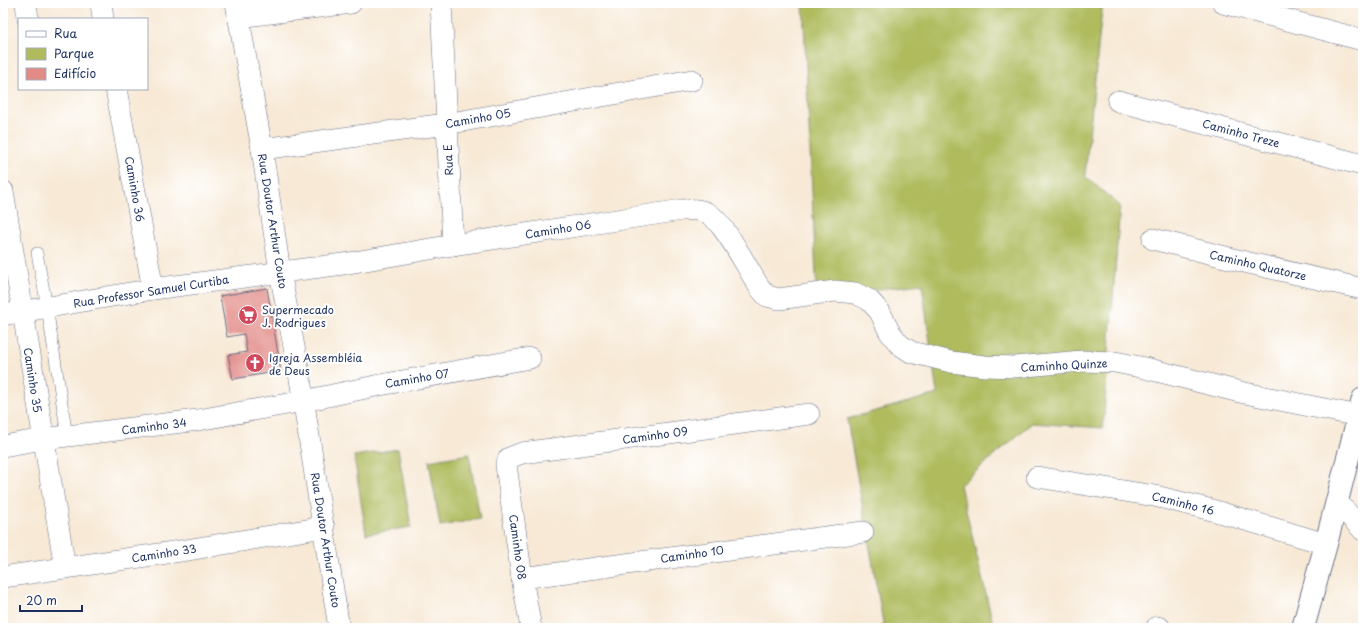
<svg xmlns="http://www.w3.org/2000/svg" width="1366" height="631" font-family="'Playpen Sans',sans-serif">
<style>
.green{fill:#afbb5d;stroke:#65755e}
.building{fill:#e28a86}
.lines{fill:none;stroke-linecap:round;stroke-linejoin:round}
.lane-casing{stroke:#687088;stroke-width:12}
.street-casing{stroke:#687088;stroke-width:22}
.secondary-casing{stroke:#687088;stroke-width:24}
.lane{stroke:#fff;stroke-width:11}
.street{stroke:#fff;stroke-width:21}
.secondary{stroke:#fff;stroke-width:22}
.labels{text-anchor:middle;dominant-baseline:central;stroke-width:4;stroke-linejoin:round;paint-order:stroke}
.street-label{font-size:11px;fill:#1b2f5e;stroke:#fff}
.poi-label{font-size:11px;fill:#1b2f5e;stroke:#fff;text-anchor:start}
</style>
<rect width="100%" height="100%" fill="#fff"/>
<filter id="ink" filterUnits="userSpaceOnUse"><feTurbulence type="fractalNoise" baseFrequency=".025" numOctaves="2"/><feDisplacementMap in="SourceGraphic" scale="8" xChannelSelector="R" yChannelSelector="G"/><feConvolveMatrix kernelMatrix="1 2 1 2 8 2 1 2 1" color-interpolation-filters="sRGB"/></filter>
<filter id="wash" filterUnits="userSpaceOnUse"><feTurbulence type="fractalNoise" baseFrequency=".012" numOctaves="4" result="noise"/><feDisplacementMap in="SourceGraphic" scale="16" xChannelSelector="R" yChannelSelector="G"/><feGaussianBlur stdDeviation="0.9" result="paint"/><feColorMatrix in="noise" values="0 0 0 0 0 0 0 0 0 0 0 0 0 0 0 0 0 1.4 0 .05"/><feComposite in="paint" operator="in"/></filter>
<g filter="url(#wash)">
<rect width="100%" height="100%" fill="#f7e9d5"/>
<!-- green -->
<g class="green">
<polygon points="803,3 1108,3 1102,9 1085,176 1120,206 1103,428 1032,423 960,485 994,628 884,628 847,419 937,394 922,284 817,296"/>
<polygon points="398,449 411,527 366,534 354,456"/>
<polygon points="469,454 480,519 440,526 429,461"/>
</g>
<g id="blocks">
<!-- building -->
<polygon class="building" points="267,288 281,371 233,379 228,355 247,352 244,334 227,337 220,296"/>
</g>
</g>
<g filter="url(#ink)">
<use href="#blocks" fill-opacity="0" stroke="#687088" stroke-width="1"/>
<g class="lines">
<!-- lane casing -->
<g class="lane-casing">
<polyline id="lane" points="37,253 47,307 67,436"/>
</g>
<!-- street casing -->
<g class="street-casing">
<g id="street">
<polyline points="26,3 28,19"/>
<polyline points="101,3 103,19"/>
<polyline points="236,3 262,149 280,272 300,379 339,628"/>
<polyline points="441,3 453,245"/>
<polyline points="1223,3 1363,40"/>
<polyline points="238,17 351,3"/>
<polyline points="116,89 153,289"/>
<polyline points="1118,101 1363,165"/>
<polyline points="262,149 446,124 692,80"/>
<polyline points="3,191 65,568"/>
<polyline points="1153,239 1249,263 1363,289"/>
<path d="M 3,315 L 153,289 L 343,264 L 453,245 L 682,210 C 691,209 701,209 709,214 C 726,225 748,270 760,288 L 767,296 L 779,299 L 835,291 L 855,293 L 869,300 L 880,312 L 889,331 L 899,344 L 911,352 L 951,362 L 985,366 L 1015,367 L 1082,361 L 1115,362 L 1145,368 L 1240,392 L 1359,416"/>
<polyline points="3,446 43,439 198,420 304,401 380,385 530,358"/>
<polyline points="1037,477 1155,496 1212,510 1326,544"/>
<polyline points="1337,502 1363,530"/>
<polyline points="3,577 187,550 324,527"/>
<polyline points="522,578 863,532"/>
<polyline points="1157,627 1160,628"/>
<polyline points="531,628 522,578 506,465 509,458 522,453 809,414"/>
</g>
</g>
<!-- secondary casing -->
<g class="secondary-casing">
<polyline id="secondary" points="1303,628 1326,544 1363,399"/>
</g>
<!-- lane -->
<use href="#lane" class="lane"/>
<!-- street -->
<use href="#street" class="street"/>
<!-- secondary -->
<use href="#secondary" class="secondary"/>
</g>
</g>
<!-- icons -->
<defs>
<g id="supermarket-disc" transform="scale(1)"><circle r="9.5" fill="#d1495b" stroke="#fff"/><path d="M-6-5.5h2.5l.6 2H6L4.5 2H-2.5L-4.4-4H-6ZM-1.5 3.2a1.3 1.3 0 1 0 .1 0ZM3 3.2a1.3 1.3 0 1 0 .1 0Z" fill="#fff"/></g>
<g id="church-disc" transform="scale(1)"><circle r="9.5" fill="#d1495b" stroke="#fff"/><path d="M-1.2-6h2.4v3.5h3.3v2.4h-3.3V6h-2.4V-.1h-3.3v-2.4h3.3Z" fill="#fff"/></g>
</defs>
<g fill-rule="evenodd">
<use href="#supermarket-disc" x="248" y="315"/>
<use href="#church-disc" x="255" y="363"/>
</g>
<g class="labels">
<!-- street labels -->
<g class="street-label">
<text transform="translate(478 118) rotate(-10)">Caminho 05</text>
<text transform="translate(1241 133) rotate(15)">Caminho Treze</text>
<text transform="translate(448 160) rotate(-93)">Rua E</text>
<text transform="translate(135 189) rotate(80)">Caminho 36</text>
<text transform="translate(273 221) rotate(81)">Rua Doutor Arthur Couto</text>
<text transform="translate(558 229) rotate(-9)">Caminho 06</text>
<text transform="translate(1258 265) rotate(13)">Caminho Quatorze</text>
<text transform="translate(151 291) rotate(-9)">Rua Professor Samuel Curtiba</text>
<text transform="translate(1064 365) rotate(-3)">Caminho Quinze</text>
<text transform="translate(417 378) rotate(-10)">Caminho 07</text>
<text transform="translate(33 380) rotate(81)">Caminho 35</text>
<text transform="translate(154 426) rotate(-7)">Caminho 34</text>
<text transform="translate(655 435) rotate(-8)">Caminho 09</text>
<text transform="translate(1183 503) rotate(14)">Caminho 16</text>
<text transform="translate(326 540) rotate(81)">Rua Doutor Arthur Couto</text>
<text transform="translate(518 547) rotate(82)">Caminho 08</text>
<text transform="translate(164 553) rotate(-9)">Caminho 33</text>
<text transform="translate(692 554) rotate(-8)">Caminho 10</text>
</g>
<!-- poi labels -->
<g class="poi-label">
<text x="262" y="309">Supermecado<tspan x="262" dy="13">J. Rodrigues</tspan></text>
<text x="269" y="357">Igreja Assembléia<tspan x="269" dy="13">de Deus</tspan></text>
</g>
</g>
<!-- margin -->
<rect width="1366" height="631" fill="none" stroke="#fff" stroke-width="16"/>
<!-- legend -->
<rect x="18" y="18" width="130" height="72" fill="#ffffff" stroke="#a4acbf"/>
<rect x="26" y="31" width="20" height="6" fill="#ffffff" stroke="#a4acbf"/>
<text x="54" y="38" font-size="12" fill="#1b2f5e">Rua</text>
<rect x="26" y="48" width="20" height="12" fill="#afbb5d" stroke="#a4acbf"/>
<text x="54" y="58" font-size="12" fill="#1b2f5e">Parque</text>
<rect x="26" y="68" width="20" height="12" fill="#e28a86" stroke="#a4acbf"/>
<text x="54" y="78" font-size="12" fill="#1b2f5e">Edifício</text>
<!-- scale -->
<path d="M20 605v6h62v-6" fill="none" stroke="#1b2f5e" stroke-width="2"/>
<text x="26" y="605" font-size="12" fill="#1b2f5e" stroke="#ffffff" stroke-width="3" paint-order="stroke">20 m</text>
</svg>
